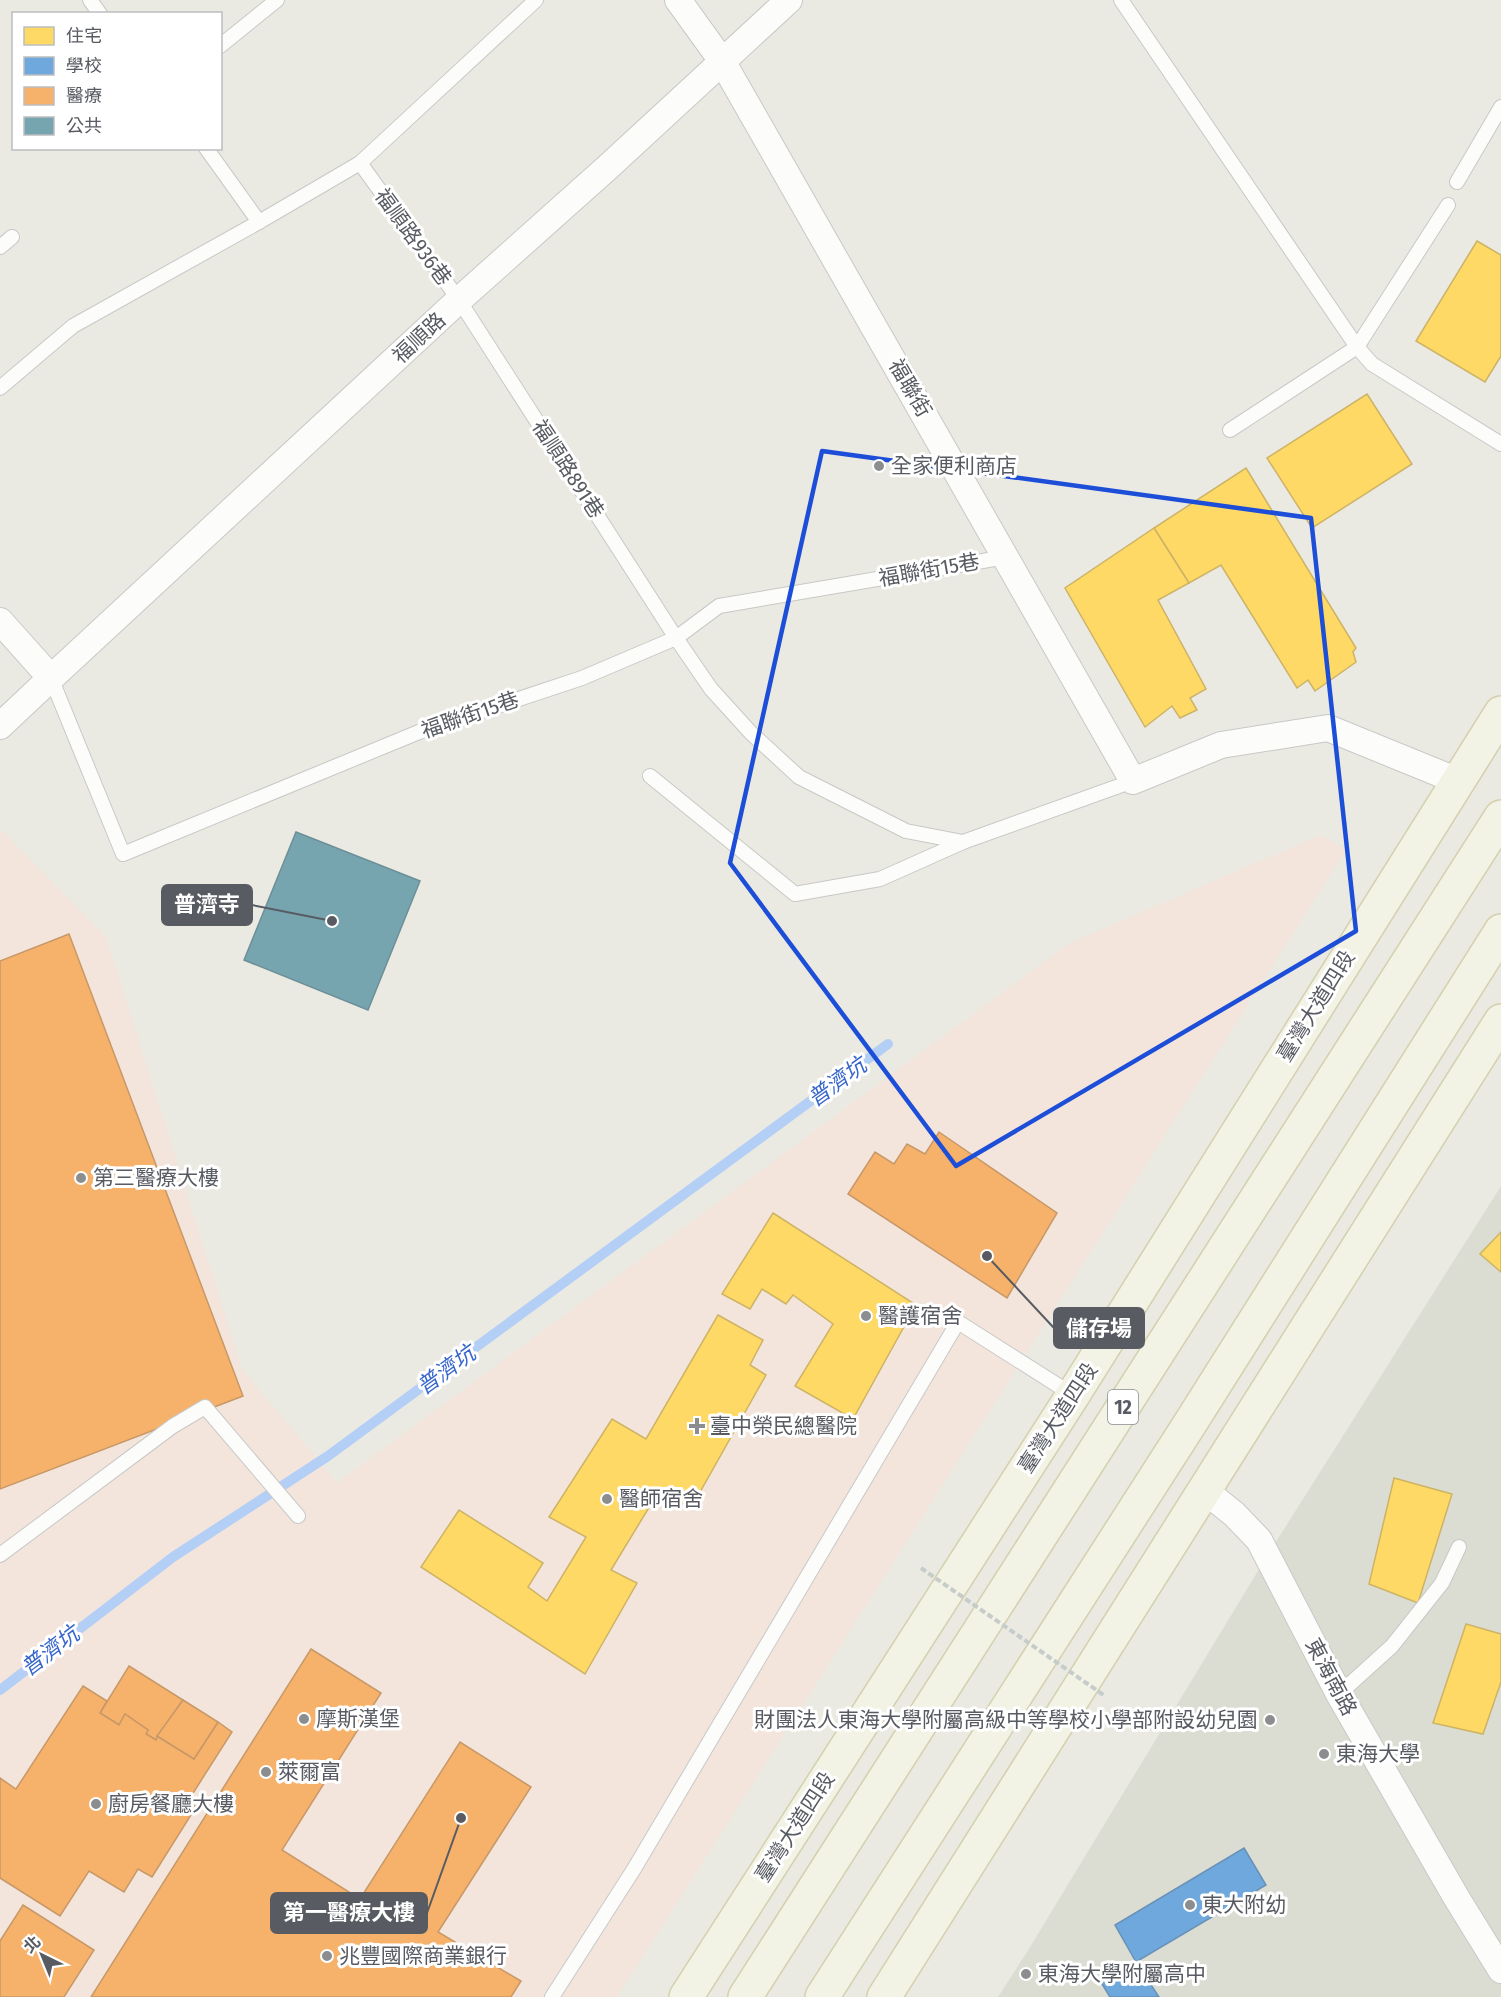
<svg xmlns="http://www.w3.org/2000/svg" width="1501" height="1997" font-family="'Fira Sans Condensed','Noto Sans TC',sans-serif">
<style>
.education{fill:#dcddd2}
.medical{fill:#f4e5dc}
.homes{fill:#ffd966;stroke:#cdb365;stroke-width:1.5}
.schools{fill:#6fa8dc;stroke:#6891b7;stroke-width:1.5}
.health{fill:#f6b26b;stroke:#c79868;stroke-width:1.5}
.public{fill:#76a5af;stroke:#6d8f98;stroke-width:1.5}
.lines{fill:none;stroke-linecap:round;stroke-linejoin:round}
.stream{stroke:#b4cff6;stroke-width:10}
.lane-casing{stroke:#c8c8c7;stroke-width:16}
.street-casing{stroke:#c8c8c7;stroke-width:28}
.primary-casing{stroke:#d4d0ae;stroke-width:36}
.lane{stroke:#fcfcfb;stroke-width:14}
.street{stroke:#fcfcfb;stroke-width:26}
.primary{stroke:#f2f2e5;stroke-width:33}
.path-bridge{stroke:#c5ccca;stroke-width:4;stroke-dasharray:6 3;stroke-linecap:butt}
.marked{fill:none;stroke:#1d4ed8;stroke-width:4.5;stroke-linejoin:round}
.poi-dot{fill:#8b8d8f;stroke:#fff;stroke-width:2}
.labels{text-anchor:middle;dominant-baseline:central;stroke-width:6;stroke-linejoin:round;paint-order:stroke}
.shield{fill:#fff;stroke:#8a8c91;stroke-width:1.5}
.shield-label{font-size:20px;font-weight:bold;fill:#585b62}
.street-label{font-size:21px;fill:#585b62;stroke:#fff}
.poi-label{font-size:21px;fill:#585b62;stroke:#fff;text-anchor:start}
.water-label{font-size:22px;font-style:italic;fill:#3766cb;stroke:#fff}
.leader{fill:none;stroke:#585b62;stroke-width:2}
.callout-dot{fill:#585b62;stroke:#fff;stroke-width:2}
.callout{fill:#585b62;stroke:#585b62;stroke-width:2}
.callout-label{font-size:22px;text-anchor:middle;font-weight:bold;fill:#fff}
</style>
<rect width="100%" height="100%" fill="#eae9e2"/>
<!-- education -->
<polygon class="education" points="1501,1186 1501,1997 998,1997 1027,1952 1267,1556"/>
<!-- medical -->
<polygon class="medical" points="0,829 106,937 242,1369 337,1483 1070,943 1321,835 1346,850 617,1997 0,1997"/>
<!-- homes -->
<g class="homes">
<polygon points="1477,241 1501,255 1501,356 1485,382 1416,341"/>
<polygon points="1367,394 1412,464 1312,528 1267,458"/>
<polygon points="1246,468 1356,648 1353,652 1356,662 1315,691 1308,680 1297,688 1221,565 1189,583 1154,528"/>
<polygon points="1154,528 1189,583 1158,600 1206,689 1190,698 1197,710 1180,718 1172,706 1145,727 1065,588"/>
<polygon points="773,1213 916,1305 853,1419 795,1386 833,1324 793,1295 786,1304 762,1289 750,1309 722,1294"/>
<polygon points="1501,1232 1501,1272 1480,1254"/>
<polygon points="718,1315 763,1340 750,1365 766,1375 691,1508 659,1491 611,1570 637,1583 585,1674 421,1567 459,1510 543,1563 528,1587 547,1601 586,1537 549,1517 612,1419 646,1439"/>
<polygon points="1394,1478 1452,1494 1418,1603 1369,1584"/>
<polygon points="1466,1624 1501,1634 1501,1682 1483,1734 1433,1723"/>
</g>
<!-- schools -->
<g class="schools">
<polygon points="1244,1848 1266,1885 1136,1962 1115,1925"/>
<polygon points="1136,1962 1159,1997 1110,1997 1099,1979"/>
</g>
<!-- health -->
<g class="health">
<polygon points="69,934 243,1396 0,1489 0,961"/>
<polygon points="939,1132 1057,1213 1007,1298 848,1194 875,1152 894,1164 907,1144 925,1154"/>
<polygon points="311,1649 381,1693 282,1850 360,1899 460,1742 531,1787 438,1932 521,1981 511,1997 91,1997"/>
<polygon points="129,1666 183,1700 156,1740 146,1734 148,1730 125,1714 119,1725 100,1713"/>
<polygon points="83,1686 107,1701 100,1713 119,1725 125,1714 148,1730 146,1734 156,1740 157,1736 194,1759 218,1722 232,1732 188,1801 196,1807 152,1877 138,1869 124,1892 89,1871 60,1916 0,1878 0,1778 16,1789"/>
<polygon points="183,1700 218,1722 194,1759 157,1736"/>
<polygon points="23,1905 94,1950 64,1997 0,1997 0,1941"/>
</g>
<!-- public -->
<polygon class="public" points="296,832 420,881 368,1010 244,960"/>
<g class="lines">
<!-- stream -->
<polyline class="stream" points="0,1690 173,1557 328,1456 888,1044"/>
<!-- lane casing -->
<g class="lane-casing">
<g id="lane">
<polyline points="90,0 100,14"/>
<polyline points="1121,0 1357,347 1372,364 1501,444"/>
<polyline points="220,46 277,0"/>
<polyline points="206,148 259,222"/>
<polyline points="360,163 459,300 676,638 711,689 751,733 799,777 906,831 963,842 1133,781"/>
<polyline points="1457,182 1501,107"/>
<polyline points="0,247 12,237"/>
<polyline points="0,388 73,326 259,222 360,163 536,0"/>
<polyline points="1230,430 1357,347 1448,205"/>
<polyline points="51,678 123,854 419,732 582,678 676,638 719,606 1006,557"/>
<polyline points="650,776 795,894 880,879 963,842"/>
<polyline points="0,1555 173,1426 205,1407 298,1516"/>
<polyline points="1339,1694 1392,1646 1442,1583 1459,1547"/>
<polyline points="552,1997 634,1869 958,1322 1073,1395"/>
</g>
</g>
<!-- street casing -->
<g class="street-casing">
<g id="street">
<polyline points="678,0 722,61 1133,781 1221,745 1328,728 1458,781"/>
<polyline points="0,621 51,678 0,726"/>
<polyline points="51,678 459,300 608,167 789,0"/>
<polyline points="1204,1490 1234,1514 1259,1540 1339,1694 1456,1897 1501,1970"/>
</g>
</g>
<!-- primary casing -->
<g class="primary-casing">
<g id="primary">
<polyline points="686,1997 1073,1395 1501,713"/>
<polyline points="745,1997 1501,817"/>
<polyline points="822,1997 1191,1422 1501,931"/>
<polyline points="884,1997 1501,1021"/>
</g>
</g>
<!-- lane -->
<use href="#lane" class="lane"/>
<!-- street -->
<use href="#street" class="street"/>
<!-- primary -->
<use href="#primary" class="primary"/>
<!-- path-bridge -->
<polyline class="path-bridge" points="921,1568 1105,1696"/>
</g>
<!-- marked area -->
<path class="marked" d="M 822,451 L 1311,518 L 1356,931 L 956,1166 L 730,863 Z"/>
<!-- markers -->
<g class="poi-dot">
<circle cx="879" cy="466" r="6"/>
<circle cx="81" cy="1178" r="6"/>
<circle cx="866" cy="1316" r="6"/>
<path d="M694 1417h6v6h6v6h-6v6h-6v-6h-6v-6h6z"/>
<circle cx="607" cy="1499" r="6"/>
<circle cx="304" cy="1719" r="6"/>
<circle cx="1270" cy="1720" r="6"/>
<circle cx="1324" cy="1754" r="6"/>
<circle cx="266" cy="1772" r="6"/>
<circle cx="96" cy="1804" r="6"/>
<circle cx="1190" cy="1905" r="6"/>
<circle cx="327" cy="1956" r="6"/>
<circle cx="1026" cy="1974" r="6"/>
</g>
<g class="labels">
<!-- shield labels -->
<rect class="shield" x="1108" y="1390" width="30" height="34" rx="4.5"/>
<g class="shield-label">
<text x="1123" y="1407">12</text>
</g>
<!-- street labels -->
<g class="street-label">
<text transform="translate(413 237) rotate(54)">福順路936巷</text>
<text transform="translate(419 338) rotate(-43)">福順路</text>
<text transform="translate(910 388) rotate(60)">福聯街</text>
<text transform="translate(568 469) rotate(57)">福順路891巷</text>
<text transform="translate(929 570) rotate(-10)">福聯街15巷</text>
<text transform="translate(470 715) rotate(-19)">福聯街15巷</text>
<text transform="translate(1316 1006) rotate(-58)">臺灣大道四段</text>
<text transform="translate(1058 1418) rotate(-57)">臺灣大道四段</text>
<text transform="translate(1331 1677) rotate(62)">東海南路</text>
<text transform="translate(795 1827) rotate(-57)">臺灣大道四段</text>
</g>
<!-- poi labels -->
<g class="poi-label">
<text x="891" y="466">全家便利商店</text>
<text x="93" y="1178">第三醫療大樓</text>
<text x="878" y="1316">醫護宿舍</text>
<text x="710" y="1426">臺中榮民總醫院</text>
<text x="619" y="1499">醫師宿舍</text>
<text x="316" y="1719">摩斯漢堡</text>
<text x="1258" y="1720" text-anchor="end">財團法人東海大學附屬高級中等學校小學部附設幼兒園</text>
<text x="1336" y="1754">東海大學</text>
<text x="278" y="1772">萊爾富</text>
<text x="108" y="1804">廚房餐廳大樓</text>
<text x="1202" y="1905">東大附幼</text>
<text x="339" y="1956">兆豐國際商業銀行</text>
<text x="1038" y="1974">東海大學附屬高中</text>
</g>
<!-- water labels -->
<g class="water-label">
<text transform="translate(837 1082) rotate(-36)">普濟坑</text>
<text transform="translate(446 1370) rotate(-36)">普濟坑</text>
<text transform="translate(50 1651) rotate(-37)">普濟坑</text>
</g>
</g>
<!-- callouts -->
<path class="leader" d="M332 921L252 905M987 1256L1054 1328M461 1818L427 1913"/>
<g class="callout-dot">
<circle cx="332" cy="921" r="6"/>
<circle cx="987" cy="1256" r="6"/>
<circle cx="461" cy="1818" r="6"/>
</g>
<g class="callout">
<rect x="162" y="885" width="90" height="40" rx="6"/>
<rect x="1054" y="1308" width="90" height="40" rx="6"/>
<rect x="271" y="1893" width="156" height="40" rx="6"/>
</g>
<g class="callout-label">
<text x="207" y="912">普濟寺</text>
<text x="1099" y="1336">儲存場</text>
<text x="349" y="1920">第一醫療大樓</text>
</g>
<!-- legend -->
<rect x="12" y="12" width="210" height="138" fill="#ffffff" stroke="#bcbdc0" stroke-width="1.5"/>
<rect x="24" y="27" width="30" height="18" fill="#ffd966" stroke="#bcbdc0" stroke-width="1.5"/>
<text x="66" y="42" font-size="18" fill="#585b62">住宅</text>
<rect x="24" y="57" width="30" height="18" fill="#6fa8dc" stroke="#bcbdc0" stroke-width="1.5"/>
<text x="66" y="72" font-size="18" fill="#585b62">學校</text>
<rect x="24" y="87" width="30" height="18" fill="#f6b26b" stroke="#bcbdc0" stroke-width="1.5"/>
<text x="66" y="102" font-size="18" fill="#585b62">醫療</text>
<rect x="24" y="117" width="30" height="18" fill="#76a5af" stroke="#bcbdc0" stroke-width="1.5"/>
<text x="66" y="132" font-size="18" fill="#585b62">公共</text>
<!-- north arrow -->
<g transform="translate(42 1955) rotate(317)" stroke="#ffffff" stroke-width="4.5" paint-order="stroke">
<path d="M0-4.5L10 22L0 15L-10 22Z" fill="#585b62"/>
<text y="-9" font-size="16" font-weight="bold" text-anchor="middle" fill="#585b62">北</text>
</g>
</svg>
